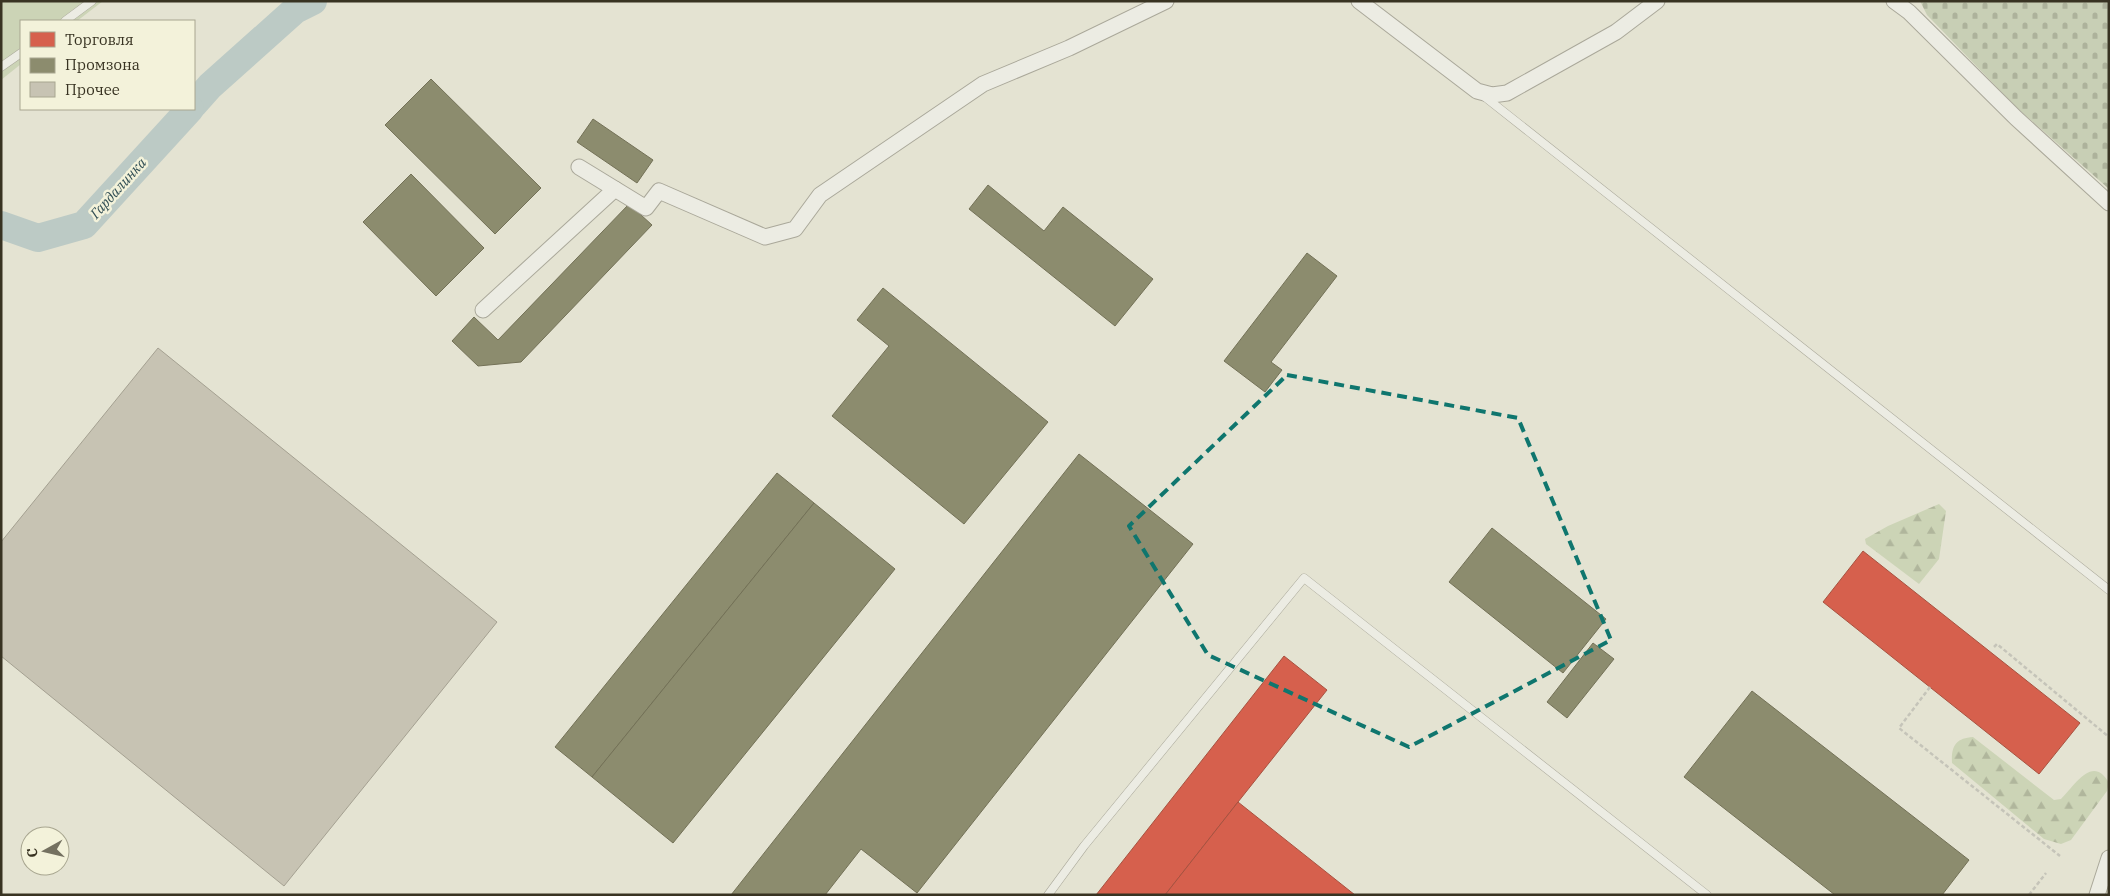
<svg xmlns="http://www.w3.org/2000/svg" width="2110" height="896" font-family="'IBM Plex Serif',serif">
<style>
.grass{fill:#ccd4b6}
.forest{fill:url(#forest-firs)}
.cemetery{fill:url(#cemetery-stones)}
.shops{fill:#d6604d;stroke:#a75240}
.industry{fill:#8c8c6e;stroke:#737157}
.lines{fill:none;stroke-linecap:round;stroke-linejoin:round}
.river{stroke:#bccac5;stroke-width:28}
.building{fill:#c7c3b3;stroke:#a4a091}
.service-casing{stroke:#aaa89a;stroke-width:9}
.minor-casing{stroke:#aaa89a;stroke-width:17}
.path{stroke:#c5c4b9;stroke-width:2.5;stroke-dasharray:4 2.5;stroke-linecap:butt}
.service{stroke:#ecece3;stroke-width:8}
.minor{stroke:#ecece3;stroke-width:15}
.marked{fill:none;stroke:#0f766e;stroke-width:4;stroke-dasharray:10 6;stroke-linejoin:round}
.labels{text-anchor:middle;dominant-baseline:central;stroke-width:5;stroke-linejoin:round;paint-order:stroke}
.water-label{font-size:14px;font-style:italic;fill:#335056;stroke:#f3f2da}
</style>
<defs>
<pattern id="forest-firs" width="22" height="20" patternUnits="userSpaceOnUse" patternTransform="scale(1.25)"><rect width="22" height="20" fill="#ccd4b6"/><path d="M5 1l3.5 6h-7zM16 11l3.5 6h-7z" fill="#b0b69c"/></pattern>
<pattern id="cemetery-stones" width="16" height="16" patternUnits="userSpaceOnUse" patternTransform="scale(1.25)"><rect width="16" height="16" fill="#c8cfb5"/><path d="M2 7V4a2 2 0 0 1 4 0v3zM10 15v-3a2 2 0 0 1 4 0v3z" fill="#adb29b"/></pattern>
</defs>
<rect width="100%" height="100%" fill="#e4e3d2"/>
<!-- grass -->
<polygon class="grass" points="1,1 103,1 77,21 21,21 21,64 1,80"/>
<!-- forest -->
<g class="forest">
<polygon points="1939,504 1946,511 1939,559 1919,584 1866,544 1865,539 1888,526"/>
<path d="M 1973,737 L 2054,800 L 2061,799 C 2075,785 2093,754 2109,783 L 2107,791 L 2071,840 L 2061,844 L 2044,839 L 1952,763 C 1951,746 1956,738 1973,737 Z"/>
</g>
<!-- cemetery -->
<polygon class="cemetery" points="1920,1 2109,1 2109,189 2015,106 1927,15"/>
<!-- shops -->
<g class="shops">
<polygon points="1863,551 2080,723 2039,774 1823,602"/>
<polygon points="1284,656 1327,690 1238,802 1165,895 1096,895"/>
<polygon points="1238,802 1355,895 1165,895"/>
</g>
<!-- industry -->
<g class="industry">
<polygon points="431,79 541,188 495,234 385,125"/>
<polygon points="593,119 653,160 637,183 577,142"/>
<polygon points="411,174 484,248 436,296 363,222"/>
<polygon points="988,185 1044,231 1063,207 1153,279 1115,326 969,209"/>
<polygon points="629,204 652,225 521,362 478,366 452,341 474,317 498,340"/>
<polygon points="1307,253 1337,276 1271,362 1282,370 1265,392 1224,361"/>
<polygon points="883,288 1048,422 964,524 832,416 889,346 857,320"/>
<polygon points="1079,454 1193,544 917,893 861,849 825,895 731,895"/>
<polygon points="777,473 814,503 592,777 555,747"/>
<polygon points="814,503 895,569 673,843 592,777"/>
<polygon points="1492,528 1606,619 1563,673 1449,582"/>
<polygon points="1593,643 1614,659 1567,718 1547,702"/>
<polygon points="1752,691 1969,860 1942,895 1835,895 1684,777"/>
</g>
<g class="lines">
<!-- river -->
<g class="river">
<polyline points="194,104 210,86 295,10 313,1"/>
<polyline points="1,225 38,238 84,225 190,109"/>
</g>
</g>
<!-- building -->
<polygon class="building" points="158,348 497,622 284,886 1,656 1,542"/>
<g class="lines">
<!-- service casing -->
<g class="service-casing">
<g id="service">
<polyline points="65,21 92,1"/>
<polyline points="1,67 21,53"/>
<polyline points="1485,97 2109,590"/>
<polyline points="1048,895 1084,846 1304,578 1707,895"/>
</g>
</g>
<!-- minor casing -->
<g class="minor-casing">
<g id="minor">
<polyline points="1359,1 1477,91 1492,95 1507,93 1616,32 1657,1"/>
<polyline points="1894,1 1909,12 2016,118 2109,203"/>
<polyline points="579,167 646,208 659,191 765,237 795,229 820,195 983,84 1069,48 1166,1"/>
<polyline points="483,310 615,189"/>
<polyline points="2097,895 2109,858"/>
</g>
</g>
<!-- path -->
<g class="path">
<polyline points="1994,647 1997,644 2109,737"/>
<polyline points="1930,687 1899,728 2060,856"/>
<polyline points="2029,895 2046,873"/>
</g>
<!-- service -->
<use href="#service" class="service"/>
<!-- minor -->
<use href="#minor" class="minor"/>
</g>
<!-- marked area -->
<path class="marked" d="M 1287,375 L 1518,418 L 1611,640 L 1409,747 L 1208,655 L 1129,526 Z"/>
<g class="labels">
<!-- water labels -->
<g class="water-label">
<text transform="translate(118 188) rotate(-48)">Гардалинка</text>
</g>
</g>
<!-- border -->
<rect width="2110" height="896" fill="none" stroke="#383322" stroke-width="5"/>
<!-- legend -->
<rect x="20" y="20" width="175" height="90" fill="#f3f2da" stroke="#a8a690"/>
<rect x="30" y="32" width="25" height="15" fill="#d6604d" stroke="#a8a690"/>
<text x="65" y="45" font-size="15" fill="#383322">Торговля</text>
<rect x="30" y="58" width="25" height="15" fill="#8c8c6e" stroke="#a8a690"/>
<text x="65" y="70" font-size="15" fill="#383322">Промзона</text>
<rect x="30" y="82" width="25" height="15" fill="#c7c3b3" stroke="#a8a690"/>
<text x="65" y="95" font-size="15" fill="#383322">Прочее</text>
<!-- north arrow -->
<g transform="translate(45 851) rotate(262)"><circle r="24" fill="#f3f2da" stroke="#a8a690"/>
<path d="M0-4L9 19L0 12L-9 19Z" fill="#747160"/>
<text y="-8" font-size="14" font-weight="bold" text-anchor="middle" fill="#383322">С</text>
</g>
</svg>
